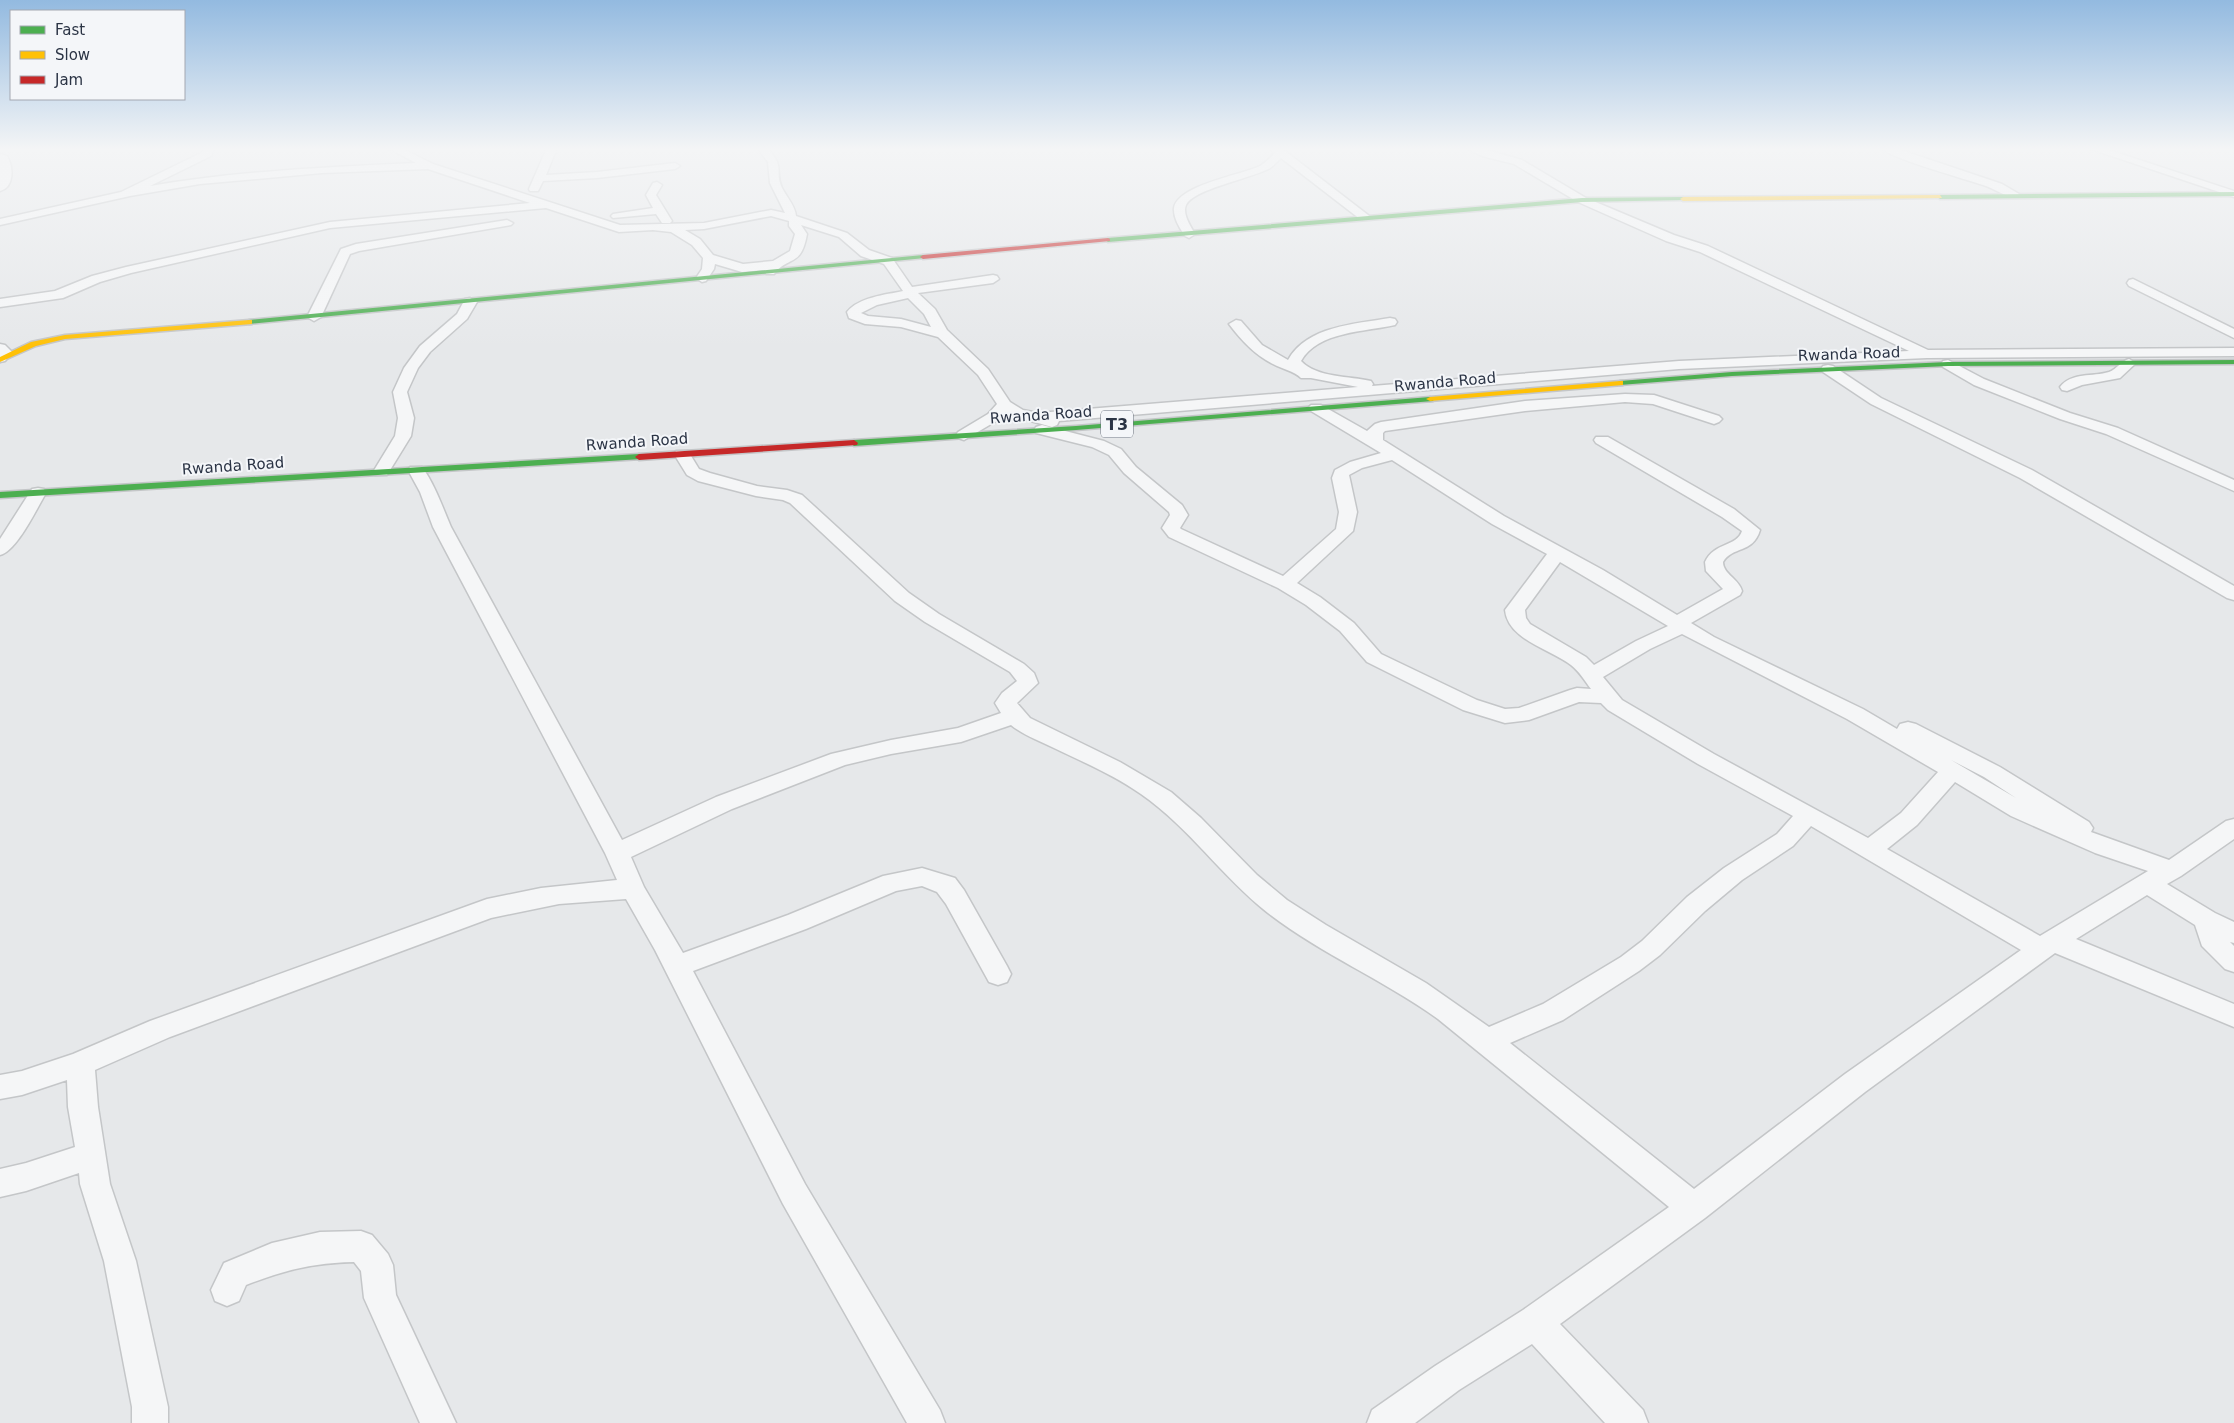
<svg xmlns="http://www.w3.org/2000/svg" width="2234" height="1423" font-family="'DejaVu Sans',sans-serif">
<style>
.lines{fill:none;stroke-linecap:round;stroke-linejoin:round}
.street-casing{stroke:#c4c6c8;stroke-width:3}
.fast-casing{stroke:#c4c6c8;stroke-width:3}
.slow-casing{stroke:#c4c6c8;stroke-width:3}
.jam-casing{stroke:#c4c6c8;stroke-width:3}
.street{fill:#f5f6f7;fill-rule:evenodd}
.fast{fill:#4caf50;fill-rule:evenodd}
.slow{fill:#ffc107;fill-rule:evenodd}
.jam{fill:#c62828;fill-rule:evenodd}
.labels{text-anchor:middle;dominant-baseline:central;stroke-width:4;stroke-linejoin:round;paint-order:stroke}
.far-street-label{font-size:15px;fill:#2b3445;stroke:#f4f6f9}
.shield{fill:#f4f6f9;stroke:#676e7b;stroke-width:1}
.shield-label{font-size:16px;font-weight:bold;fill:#2b3445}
</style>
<rect width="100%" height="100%" fill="#e6e8ea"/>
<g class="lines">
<!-- street casing -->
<g class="street-casing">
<g id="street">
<path d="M 205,148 L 215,148 L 211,156 L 150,186 C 238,171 327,167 416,163 L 388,148 L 401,148 L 433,164 L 620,225 L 704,223 L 771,210 L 785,213 L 770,183 L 768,162 L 757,148 L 767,148 C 786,168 774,170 782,188 C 787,198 795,205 796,216 L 847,233 L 869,250 L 892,258 L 912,287 L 993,275 L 997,276 L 999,279 L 993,283 L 918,293 L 935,309 L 947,330 L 988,369 L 1010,402 L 1023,410 L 1038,413 L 1358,387 L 1311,378 L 1301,378 C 1294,371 1282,369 1273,364 C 1255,355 1241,340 1229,324 L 1236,320 L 1241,321 L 1262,345 L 1288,360 C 1307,326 1355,324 1390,318 L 1395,319 L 1397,322 L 1395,325 C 1365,332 1318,331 1301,361 C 1317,378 1350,376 1371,381 L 1373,384 L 1372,386 L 1679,361 L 1909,351 L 1700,252 L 1666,241 L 1578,202 L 1514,164 L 1482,156 L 1466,148 L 1480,148 L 1522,160 L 1586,198 L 1674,235 L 1708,246 L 1928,350 L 2234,348 L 2234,356 L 1927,358 L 1679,369 L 1059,421 L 1057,425 L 1052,427 L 1013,416 L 1006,412 L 998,420 L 964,440 L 958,438 L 956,435 L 958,432 L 988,414 L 997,404 L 978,375 L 938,337 L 901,327 L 865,324 L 849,318 L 847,312 C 859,297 885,295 903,291 L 884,264 L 861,256 L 839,237 L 801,225 L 807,234 C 801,268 789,255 774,274 L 766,274 L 765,270 L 742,272 L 715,264 L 714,269 L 706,281 L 702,282 L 696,278 L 702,269 L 703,258 L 692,245 L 671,232 L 653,230 L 619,232 L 546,208 L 330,228 L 131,273 L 100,282 L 63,298 L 0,307 L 0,299 L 55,291 L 92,276 L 126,267 L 330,222 L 530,203 L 428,169 L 322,173 L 200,184 L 130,196 L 0,225 L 0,219 L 121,192 L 203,152 ZM 771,216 L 789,221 L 789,226 L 795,234 L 790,251 L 773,261 L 743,264 L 713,255 L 700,239 L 685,230 L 704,229 ZM 908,298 L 924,314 L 931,327 L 901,319 L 868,316 L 861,313 L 877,305 Z"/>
<polygon points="547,148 557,148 546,175 597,172 675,163 680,166 675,169 597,178 543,181 538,191 530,191 529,189"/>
<path d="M 1269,148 L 1280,148 L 1285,151 L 1368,215 L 1370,217 L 1368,219 L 1360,219 L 1281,158 C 1276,163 1272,168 1266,170 C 1250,178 1192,190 1186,205 C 1182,214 1191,227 1195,234 L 1189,238 L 1185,236 C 1180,229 1173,217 1174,208 C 1178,185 1241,175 1260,166 C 1265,163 1270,158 1275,153 Z"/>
<path d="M 1881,148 L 1895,148 L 2002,184 L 2019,194 L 2018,196 C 2008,199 1995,189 1986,186 C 1966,179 1892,159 1881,148 Z"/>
<polygon points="2088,148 2103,148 2234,191 2234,197"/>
<path d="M 0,154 L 7,156 C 13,166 15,187 0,191 Z"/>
<polygon points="657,182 662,185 656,195 672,221 670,223 662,223 656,214 613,218 611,216 613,214 653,208 646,195 653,183"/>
<polygon points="507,220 513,223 511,225 359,251 350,254 321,317 314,321 307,317 341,249 356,244"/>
<polygon points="2133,279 2234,329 2234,338 2129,286 2127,283 2129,280"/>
<polygon points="470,298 477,302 467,319 430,352 418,368 407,392 414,418 411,436 387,475 375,475 373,472 395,436 398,418 393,392 404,368 420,346 457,314 465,299"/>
<polygon points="0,344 5,345 12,352 5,361 0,362"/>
<path d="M 2129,359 L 2136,363 L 2120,378 L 2082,385 L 2067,391 L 2062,390 L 2060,387 C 2071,372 2093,377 2109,372 C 2117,369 2121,361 2129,359 Z"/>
<polygon points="1948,360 1984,379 2070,413 2118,428 2234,480 2234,491 2106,434 2060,419 1974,385 1943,367 1941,364 1943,361"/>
<polygon points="1828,365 1833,366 1881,398 2032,470 2234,586 2234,600 2227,598 2020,478 1871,404 1823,372 1821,369 1823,366"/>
<path d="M 1625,394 L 1654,395 L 1719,416 L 1722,419 L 1719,422 L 1714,424 L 1653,404 L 1625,402 L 1525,411 L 1385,431 L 1383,433 L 1383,440 L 1504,516 L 1603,570 L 1677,615 L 1723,589 L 1706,571 L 1705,562 C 1714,542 1737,547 1742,531 L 1722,517 L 1596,443 L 1594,440 L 1596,437 L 1608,437 L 1734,509 L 1760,530 C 1753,554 1732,546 1723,562 C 1723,574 1739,579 1742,591 L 1740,595 L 1691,623 L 1714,637 L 1863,709 L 1897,729 L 1900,724 L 1908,722 L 1916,724 L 2000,767 L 2089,822 L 2093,828 L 2091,832 L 2169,860 L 2226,821 L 2234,819 L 2234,839 L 2181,876 L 2167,884 L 2215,913 L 2234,922 L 2234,943 L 2230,942 L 2234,946 L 2234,972 L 2225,969 L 2202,946 L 2195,925 L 2147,895 L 2076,939 L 2234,1004 L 2234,1027 L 2055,953 L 1865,1092 L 1705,1218 L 1560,1324 L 1643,1410 L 1648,1423 L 1605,1423 L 1532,1344 L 1459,1390 L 1415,1423 L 1367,1423 L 1372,1410 L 1435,1366 L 1523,1310 L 1669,1207 L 1438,1019 C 1384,980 1321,954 1268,913 C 1222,877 1190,828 1141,794 C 1114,775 1083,762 1054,748 C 1040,741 1023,735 1011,725 L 961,742 L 891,754 L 845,765 L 732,809 L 631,857 L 644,887 L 683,953 L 788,915 L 883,876 L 922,868 L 955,878 L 964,890 L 1007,966 L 1011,974 L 1007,982 L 998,985 L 989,982 L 946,904 L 937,892 L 922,886 L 896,891 L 806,929 L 693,971 L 805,1184 L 940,1410 L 945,1423 L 907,1423 L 783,1204 L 655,950 L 626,899 L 559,904 L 491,918 L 170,1037 L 95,1070 L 98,1107 L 110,1184 L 136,1261 L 168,1407 L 168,1423 L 132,1423 L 132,1407 L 104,1261 L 80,1184 L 79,1173 L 26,1191 L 0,1197 L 0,1169 L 26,1163 L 75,1147 L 68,1107 L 67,1080 L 22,1095 L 0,1099 L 0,1075 L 22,1071 L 73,1054 L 150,1021 L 487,899 L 541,888 L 617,880 L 605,853 L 433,527 L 420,492 L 408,470 L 410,467 L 422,467 C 435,485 442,506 451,527 L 622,840 L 716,797 L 831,754 L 891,740 L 958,728 L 1001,713 L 995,703 L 1002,693 L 1017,681 L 1010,672 L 925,622 L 895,601 L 790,503 L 783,500 L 756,496 L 698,481 L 687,475 L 674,454 L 676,451 L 688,451 L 699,469 L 710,473 L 757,486 L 787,490 L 802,495 L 909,593 L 939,614 L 1024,664 L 1034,673 L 1038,683 L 1017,703 L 1030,718 L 1120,762 L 1171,792 L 1201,818 L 1257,875 L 1287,900 L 1326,925 L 1426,983 L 1489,1027 L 1543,1004 L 1621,957 L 1642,941 L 1687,897 L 1724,868 L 1777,834 L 1793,816 L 1698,764 L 1608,710 L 1601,703 L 1579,702 L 1529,720 L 1505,723 L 1463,710 L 1367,662 L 1340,631 L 1306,605 L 1278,588 L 1169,537 L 1162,528 L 1170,515 L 1169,512 L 1124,473 L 1109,455 L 1092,447 L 1036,433 L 1034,430 L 1036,427 L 1042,425 L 1104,441 L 1121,449 L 1136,467 L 1182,505 L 1188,515 L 1180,528 L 1181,529 L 1283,576 L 1336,529 L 1339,512 L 1332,478 L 1335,470 L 1350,462 L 1381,453 L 1311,411 L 1308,408 L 1311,405 L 1321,405 L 1367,431 L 1375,424 L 1381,422 L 1525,401 ZM 1392,460 L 1492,524 L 1547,554 L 1505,610 C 1508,640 1550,649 1571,665 C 1579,671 1585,681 1591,689 L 1577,688 L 1570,690 L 1519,708 L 1505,709 L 1477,700 L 1381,654 L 1354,623 L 1320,597 L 1297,583 L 1353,531 L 1357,512 L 1349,475 L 1362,468 ZM 1560,562 L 1668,626 L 1636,641 L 1594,665 L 1586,657 L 1530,624 L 1526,618 L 1525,610 ZM 1682,634 L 1847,719 L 1938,772 L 1901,813 L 1868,838 L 1714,754 L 1622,700 L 1603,677 L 1650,649 ZM 1951,760 L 1984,777 L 2016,798 ZM 1955,782 L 2011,816 L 2095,853 L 2148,871 L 2040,936 L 1887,849 L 1917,825 ZM 1811,826 L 2021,950 L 1845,1074 L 1694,1189 L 1510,1043 L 1563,1020 L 1639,971 L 1660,955 L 1705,911 L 1742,880 L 1793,846 Z"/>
<path d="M 38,488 L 44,489 L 46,493 C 37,508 17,551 0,555 L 0,539 L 32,489 Z"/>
<path d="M 361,1231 L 372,1235 L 388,1254 L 393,1265 L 396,1295 L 456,1423 L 420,1423 L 364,1298 L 361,1271 L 354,1262 C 312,1263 285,1270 246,1285 L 239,1301 L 227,1306 L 215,1301 L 211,1290 L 224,1263 L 272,1243 L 320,1232 Z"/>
</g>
</g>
<!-- fast casing -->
<g class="fast-casing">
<g id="fast">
<polygon points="2234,192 2234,196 1940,199 1937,197 1940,195"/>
<polygon points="1683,197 1685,198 1685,200 1582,202 1108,242 1105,240 1108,238 1582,198"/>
<polygon points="923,255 926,257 925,258 249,324 245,322 249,320"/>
<polygon points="2234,360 2234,364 1948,366 1732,376 1620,385 1616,383 1620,381 1732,372 1948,362"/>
<polygon points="1430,397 1434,399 1433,401 1076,430 854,446 850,443 854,440 1076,426"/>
<polygon points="639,454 643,457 642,459 0,498 0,492"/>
</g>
</g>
<!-- slow casing -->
<g class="slow-casing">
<g id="slow">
<polygon points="1940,195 1942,198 1683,201 1680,199 1683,197"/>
<polygon points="249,320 252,320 252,324 65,339 36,346 0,362 0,357 31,342 65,335"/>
<polygon points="1620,381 1623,381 1623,385 1430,401 1426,399 1430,397"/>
</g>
</g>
<!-- jam casing -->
<g class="jam-casing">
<g id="jam">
<polygon points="1108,238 1110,239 1110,241 923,259 920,257 923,255"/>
<polygon points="854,440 858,443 857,445 639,460 635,457 639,454"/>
</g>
</g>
<!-- street -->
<use href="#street" class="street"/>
<!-- fast -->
<use href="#fast" class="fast"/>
<!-- slow -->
<use href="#slow" class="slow"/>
<!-- jam -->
<use href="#jam" class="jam"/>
</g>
<!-- sky -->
<linearGradient id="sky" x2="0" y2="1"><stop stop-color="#93bae0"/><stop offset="0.43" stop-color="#f4f5f6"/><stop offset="1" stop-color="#f4f5f6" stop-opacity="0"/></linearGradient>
<rect width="2234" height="347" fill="url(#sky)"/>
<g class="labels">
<!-- far-street labels -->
<g class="far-street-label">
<text transform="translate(1849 354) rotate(-2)">Rwanda Road</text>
<text transform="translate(1445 382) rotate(-5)">Rwanda Road</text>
<text transform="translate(1041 415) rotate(-4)">Rwanda Road</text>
<text transform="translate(637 442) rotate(-4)">Rwanda Road</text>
<text transform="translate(233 466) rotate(-4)">Rwanda Road</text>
</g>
<!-- shield labels -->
<rect class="shield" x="1101" y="410.5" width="32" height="27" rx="4"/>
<g class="shield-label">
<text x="1117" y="424">T3</text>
</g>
</g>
<!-- legend -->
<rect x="10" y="10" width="175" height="90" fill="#f4f6f9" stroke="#a4a8b1"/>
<rect x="20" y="26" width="25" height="8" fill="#4caf50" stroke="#a4a8b1"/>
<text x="55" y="35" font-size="15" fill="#2b3445">Fast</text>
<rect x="20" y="51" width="25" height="8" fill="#ffc107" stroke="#a4a8b1"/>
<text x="55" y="60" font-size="15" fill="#2b3445">Slow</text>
<rect x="20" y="76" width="25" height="8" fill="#c62828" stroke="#a4a8b1"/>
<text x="55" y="85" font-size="15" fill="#2b3445">Jam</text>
</svg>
